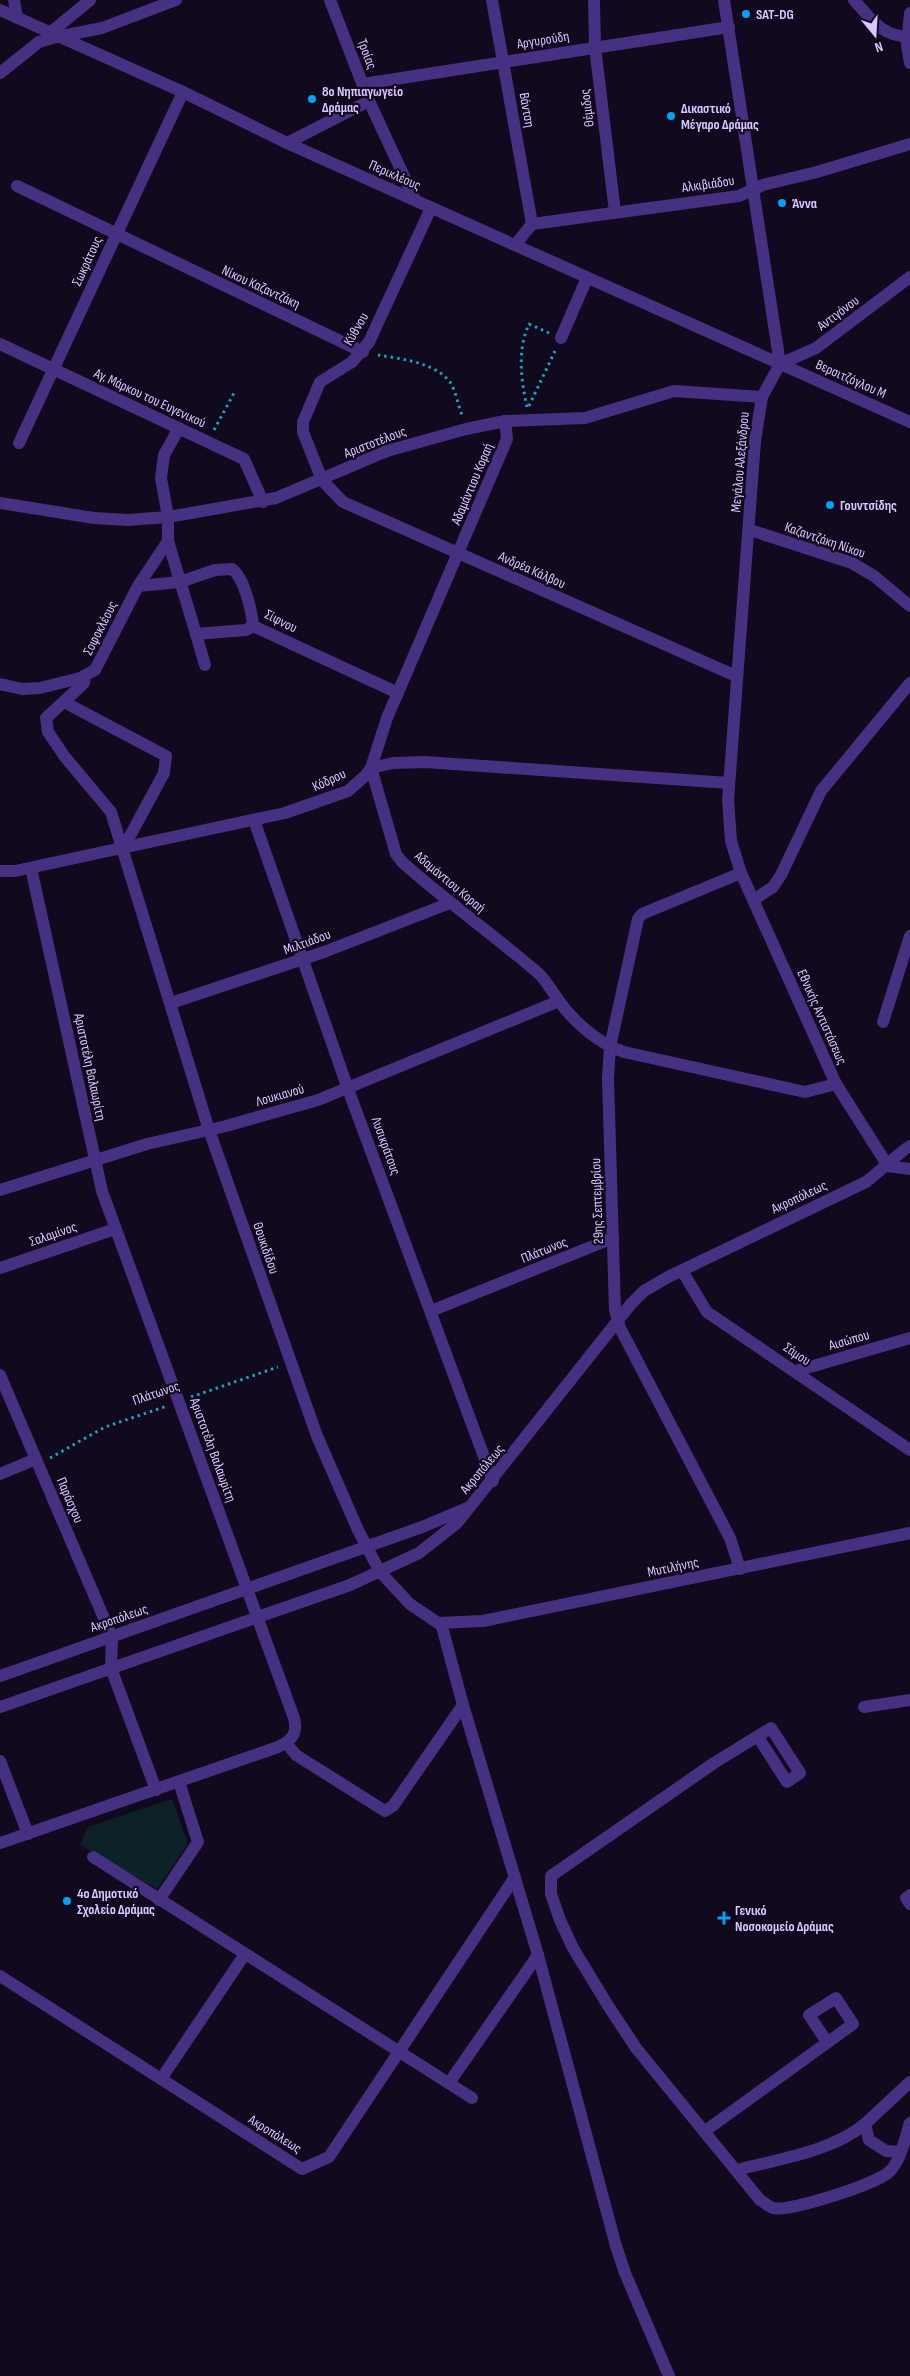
<svg xmlns="http://www.w3.org/2000/svg" width="910" height="2376" font-family="'Sofia Sans Condensed',sans-serif">
<style>
.green{fill:#0c2228}
.lines{fill:none;stroke-linecap:round;stroke-linejoin:round}
.path{stroke:#219fb8;stroke-width:3;stroke-dasharray:2.5 4;stroke-linecap:butt}
.minor{stroke:#453081;stroke-width:12}
.poi-dot{fill:#00a2f1;stroke:#11091d;stroke-width:2}
.labels{text-anchor:middle;dominant-baseline:central;stroke-width:4.5;stroke-linejoin:round;paint-order:stroke}
.poi-label{font-size:14px;font-weight:bold;fill:#d9c6ff;stroke:#11091d;text-anchor:start}
.street-label{font-size:14px;fill:#d9c6ff;stroke:#11091d}
</style>
<rect width="100%" height="100%" fill="#11091d"/>
<!-- green -->
<polygon class="green" points="172,1799 188,1844 157,1889 80,1845 88,1827"/>
<g class="lines">
<!-- path -->
<g class="path">
<path d="M 378,355 C 401,359 434,362 450,382 C 456,391 458,406 462,415"/>
<polyline points="529,406 555,351"/>
<path d="M 527,407 C 521,380 517,350 529,324 L 549,333"/>
<polyline points="214,430 234,393"/>
<polyline points="191,1397 278,1367"/>
<polyline points="50,1458 105,1427 167,1406"/>
</g>
<!-- minor -->
<g class="minor">
<polyline points="14,0 17,18"/>
<polyline points="330,0 369,101 415,200"/>
<polyline points="492,0 532,224"/>
<polyline points="594,0 595,47 615,212"/>
<polyline points="724,0 780,364 762,397 755,441 728,800 731,841 741,873 836,1084 888,1166"/>
<path d="M 854,0 C 872,20 881,36 910,37"/>
<polyline points="0,10 183,92 287,143 910,422"/>
<polyline points="910,13 907,46 910,63"/>
<polyline points="50,33 90,0"/>
<polyline points="0,73 39,42 56,37 102,28 176,0"/>
<polyline points="363,84 729,27"/>
<polyline points="287,143 369,101"/>
<polyline points="17,186 363,352"/>
<polyline points="431,208 369,342 352,362 320,382 303,422 303,432 322,480 343,502 736,676"/>
<polyline points="515,245 532,224 739,196 763,185 817,172 910,144"/>
<polyline points="561,338 587,278"/>
<polyline points="0,344 244,459 263,502"/>
<polyline points="780,364 816,348 910,277"/>
<path d="M 505,421 L 507,439 L 387,718 L 371,768 L 396,854 L 402,862 C 446,901 494,935 538,973 C 547,981 552,992 559,1001 C 574,1022 599,1044 624,1052 L 805,1092 L 836,1084"/>
<polyline points="179,428 164,455 161,478 168,517 168,541 196,634"/>
<polyline points="19,443 183,92"/>
<polyline points="0,503 94,518 128,520 168,517 276,498 387,451 466,429 505,421 585,418 674,391 762,397"/>
<polyline points="750,530 852,563 874,576 910,606"/>
<path d="M 138,586 L 180,582 L 215,570 L 232,569 C 244,577 252,612 253,626 L 398,693"/>
<polyline points="205,665 196,634 246,630 253,626"/>
<polyline points="85,676 84,683 46,718 48,732 65,757 111,812 209,1130 317,1436 358,1530 380,1572 410,1604 438,1623 483,1621 910,1533"/>
<polyline points="0,684 22,689 40,688 80,678 95,670 138,586 168,541"/>
<polyline points="64,702 166,756 164,773 124,847"/>
<polyline points="254,820 348,1089 493,1481"/>
<polyline points="0,871 15,871 285,813 348,791 366,775 371,768 393,763 425,762 729,783"/>
<polyline points="753,900 773,887 781,875 821,791 910,683"/>
<polyline points="171,1003 324,952 450,903"/>
<polyline points="883,1022 910,936"/>
<polyline points="888,1166 910,1169"/>
<polyline points="0,1190 147,1144 226,1126 318,1100 559,1001"/>
<polyline points="0,1268 115,1229"/>
<polyline points="682,1271 707,1312 910,1450"/>
<polyline points="431,1311 613,1238"/>
<polyline points="796,1371 910,1338"/>
<polyline points="0,1375 112,1637 111,1668 156,1790"/>
<polyline points="0,1474 36,1459"/>
<polyline points="740,1569 730,1538 620,1328 615,1310 608,1079 610,1047 638,919 642,914 741,873"/>
<polyline points="441,1623 463,1705 538,1955 616,2246 625,2273 669,2376"/>
<polyline points="0,1676 422,1527 467,1508"/>
<path d="M 0,1707 L 350,1585 L 419,1553 L 457,1523 L 631,1304 L 644,1291 L 668,1277 L 866,1182 C 874,1176 906,1147 910,1146"/>
<polyline points="864,1707 910,1700"/>
<path d="M 758,1737 L 787,1782 L 800,1773 L 771,1728 L 714,1763 L 551,1876 L 551,1894 L 560,1920 L 573,1948 L 607,2004 L 636,2048 L 760,2200 C 764,2202 769,2207 773,2208 C 790,2212 876,2184 889,2172 C 901,2161 905,2138 910,2123"/>
<polyline points="286,1743 296,1755 385,1811 393,1806 463,1705"/>
<polyline points="0,1761 28,1834"/>
<path d="M 0,1843 L 278,1747 C 292,1740 298,1734 294,1718 L 102,1191 L 31,868"/>
<polyline points="93,1857 472,2098"/>
<polyline points="910,1895 906,1898 910,1904"/>
<polyline points="159,1900 198,1842 179,1782"/>
<polyline points="0,1976 302,2169 329,2157 515,1877"/>
<polyline points="161,2079 245,1954"/>
<polyline points="449,2083 538,1955"/>
<polyline points="705,2131 853,2024 836,1998 809,2015 827,2042"/>
<polyline points="900,2152 886,2151 869,2140 865,2124 910,2082"/>
<path d="M 737,2170 C 778,2159 831,2152 865,2124"/>
</g>
</g>
<!-- markers -->
<g class="poi-dot">
<circle cx="746" cy="14" r="5"/>
<circle cx="312" cy="99" r="5"/>
<circle cx="671" cy="116" r="5"/>
<circle cx="782" cy="203" r="5"/>
<circle cx="830" cy="505" r="5"/>
<circle cx="67" cy="1901" r="5"/>
<path d="M721.5 1910.5h5v5h5v5h-5v5h-5v-5h-5v-5h5z"/>
</g>
<g class="labels">
<!-- poi labels -->
<g class="poi-label">
<text x="756" y="14">SAT-DG</text>
<text x="322" y="91">8ο Νηπιαγωγείο<tspan x="322" dy="16">Δράμας</tspan></text>
<text x="681" y="108">Δικαστικό<tspan x="681" dy="16">Μέγαρο Δράμας</tspan></text>
<text x="792" y="203">Άννα</text>
<text x="840" y="505">Γουντσίδης</text>
<text x="77" y="1893">4ο Δημοτικό<tspan x="77" dy="16">Σχολείο Δράμας</tspan></text>
<text x="735" y="1910">Γενικό<tspan x="735" dy="16">Νοσοκομείο Δράμας</tspan></text>
</g>
<!-- street labels -->
<g class="street-label">
<text transform="translate(543 40) rotate(-9)">Αργυρούδη</text>
<text transform="translate(367 54) rotate(69)">Τροίας</text>
<text transform="translate(587 108) rotate(-97)">Θέμιδος</text>
<text transform="translate(527 110) rotate(80)">Βάντση</text>
<text transform="translate(395 175) rotate(24)">Περικλέους</text>
<text transform="translate(708 184) rotate(-8)">Αλκιβιάδου</text>
<text transform="translate(87 261) rotate(-65)">Σωκράτους</text>
<text transform="translate(261 287) rotate(25)">Νίκου Καζαντζάκη</text>
<text transform="translate(838 313) rotate(-37)">Αντιγόνου</text>
<text transform="translate(356 329) rotate(-60)">Κύθνου</text>
<text transform="translate(851 379) rotate(24)">Βερσιτζόγλου Μ</text>
<text transform="translate(150 398) rotate(25)">Αγ. Μάρκου του Ευγενικού</text>
<text transform="translate(375 442) rotate(-21)">Αριστοτέλους</text>
<text transform="translate(740 462) rotate(-85)">Μεγάλου Αλεξάνδρου</text>
<text transform="translate(472 484) rotate(-67)">Αδαμάντιου Κοραή</text>
<text transform="translate(825 540) rotate(19)">Καζαντζάκη Νίκου</text>
<text transform="translate(532 570) rotate(24)">Ανδρέα Κάλβου</text>
<text transform="translate(281 621) rotate(27)">Σίφνου</text>
<text transform="translate(100 628) rotate(-63)">Σοφοκλέους</text>
<text transform="translate(329 780) rotate(-25)">Κόδρου</text>
<text transform="translate(450 882) rotate(40)">Αδαμάντιου Κοραή</text>
<text transform="translate(307 942) rotate(-20)">Μιλτιάδου</text>
<text transform="translate(822 1017) rotate(66)">Εθνικής Αντιστάσεως</text>
<text transform="translate(90 1067) rotate(78)">Αριστοτέλη Βαλαωρίτη</text>
<text transform="translate(280 1095) rotate(-16)">Λουκιανού</text>
<text transform="translate(386 1146) rotate(70)">Λυσικράτους</text>
<text transform="translate(799 1197) rotate(-25)">Ακροπόλεως</text>
<text transform="translate(597 1201) rotate(-92)">29ης Σεπτεμβρίου</text>
<text transform="translate(53 1234) rotate(-19)">Σαλαμίνος</text>
<text transform="translate(266 1248) rotate(71)">Θουκιδίδου</text>
<text transform="translate(544 1250) rotate(-22)">Πλάτωνος</text>
<text transform="translate(849 1340) rotate(-16)">Αισώπου</text>
<text transform="translate(797 1354) rotate(34)">Σάμου</text>
<text transform="translate(156 1393) rotate(-19)">Πλάτωνος</text>
<text transform="translate(213 1450) rotate(70)">Αριστοτέλη Βαλαωρίτη</text>
<text transform="translate(482 1469) rotate(-50)">Ακροπόλεως</text>
<text transform="translate(70 1500) rotate(67)">Παράσχου</text>
<text transform="translate(673 1567) rotate(-12)">Μυτιλήνης</text>
<text transform="translate(119 1618) rotate(-19)">Ακροπόλεως</text>
<text transform="translate(275 2134) rotate(32)">Ακροπόλεως</text>
</g>
</g>
<!-- north arrow -->
<g transform="translate(875 35) rotate(162)" stroke="#11091d" stroke-width="4" paint-order="stroke">
<path d="M0-4L9 19L0 12L-9 19Z" fill="#d9c6ff"/>
<text y="-8" font-size="14" font-weight="bold" text-anchor="middle" fill="#d9c6ff">N</text>
</g>
</svg>
